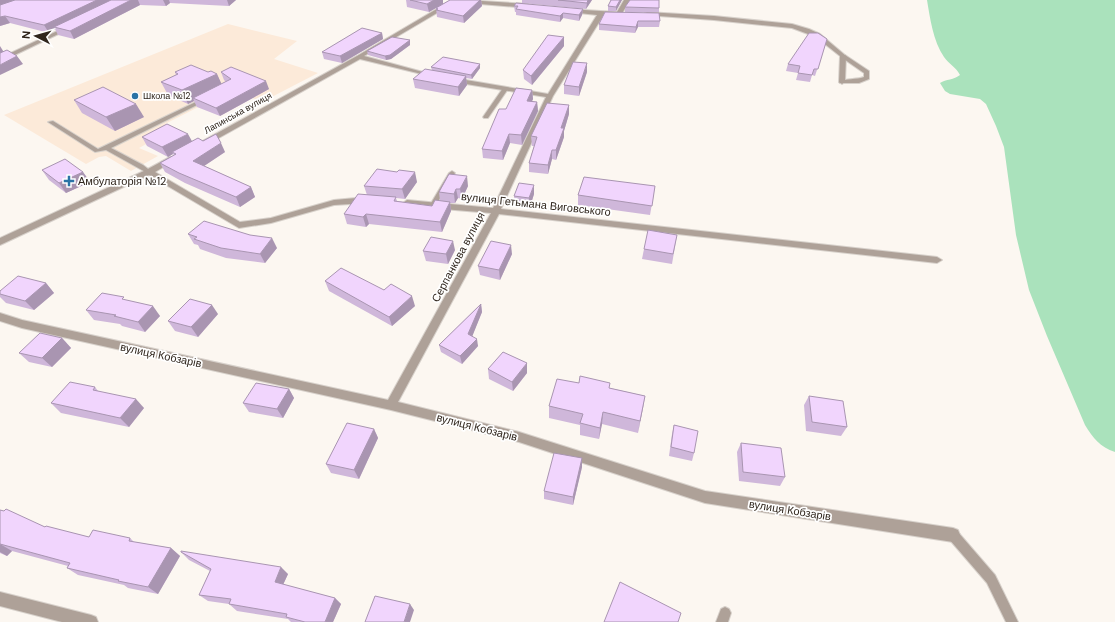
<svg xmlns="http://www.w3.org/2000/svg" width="1115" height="622" font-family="'DM Sans',sans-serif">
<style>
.education{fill:#fcead9}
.green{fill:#aae2bc}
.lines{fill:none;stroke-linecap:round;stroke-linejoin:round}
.service-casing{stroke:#d7d1cb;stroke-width:2}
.minor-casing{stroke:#d7d1cb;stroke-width:2}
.service{fill:#aea198;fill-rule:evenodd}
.minor{fill:#aea198;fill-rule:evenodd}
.wall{fill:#cfb7da}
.shaded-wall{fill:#a995b1}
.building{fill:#f1d5fd;stroke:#a995b1}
.poi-dot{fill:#2a73a6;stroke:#fff;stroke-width:1.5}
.labels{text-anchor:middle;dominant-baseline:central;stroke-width:3.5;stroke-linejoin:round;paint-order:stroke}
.far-poi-label{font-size:9px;fill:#2f251c;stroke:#fff;text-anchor:start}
.far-street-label{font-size:9px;fill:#2f251c;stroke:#fff}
.poi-label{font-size:11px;fill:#2f251c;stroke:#fff;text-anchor:start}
.street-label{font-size:11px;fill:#2f251c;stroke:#fff}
</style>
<rect width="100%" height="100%" fill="#fcf7f1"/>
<!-- education -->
<polygon class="education" points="228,24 297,41 274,59 318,73 262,102 232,90 165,124 176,128 139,148 158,156 131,171 106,156 99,157 86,164 4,115"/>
<!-- green -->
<path class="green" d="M 927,0 L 1115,0 L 1115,452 C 1100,447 1093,438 1085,425 L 1047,336 L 1029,290 L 1016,235 L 1004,147 L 996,126 L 986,104 L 980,99 L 950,94 L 945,91 L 940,83 C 946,79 954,80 960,75 C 956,67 949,64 944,57 C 933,41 930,18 927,0 Z"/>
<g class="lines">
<!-- service casing -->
<g class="service-casing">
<g id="service">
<path d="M 841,55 L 845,55 L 869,71 L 869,79 L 859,83 L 840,83 L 839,82 C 846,78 856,80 864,77 L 864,73 L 841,57 Z"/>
<polygon points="503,88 508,89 488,118 484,118 483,117"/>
<polygon points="202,99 207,100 111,148 143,165 152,172 149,174 106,150 95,152 48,122 53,121 98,149"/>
<polygon points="452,171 455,173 436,205 435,207 431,207 430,205 449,173"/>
<polygon points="953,530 957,531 995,575 1018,622 1006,622 987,583 949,539 948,535 949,531"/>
<polygon points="725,607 729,609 731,613 728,622 716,622 721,609"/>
</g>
</g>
<!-- minor casing -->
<g class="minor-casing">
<g id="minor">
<polygon points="452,0 459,0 364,56 434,75 434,77 360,59 208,144 205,144 201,142 357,56"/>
<polygon points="466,0 528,4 531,6 528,8 468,3 466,2"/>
<polygon points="624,0 630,0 621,15 603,16 553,96 501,209 937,257 942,260 937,263 499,214 398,402 519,432 705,491 953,528 958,530 960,535 958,540 953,542 705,503 519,442 391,410 22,328 0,321 0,313 22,320 388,400 491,213 407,206 403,203 407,200 493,208 546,97 454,82 451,80 454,78 548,94 597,15 570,12 567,10 568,9 617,12"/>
<polygon points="647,12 714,16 792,24 809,29 820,34 846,56 845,82 842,84 839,82 840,56 816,37 792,28 714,20 645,15 645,13"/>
<polygon points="68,26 73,27 0,62 0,58"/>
<polygon points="170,157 176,157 177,159 155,172 240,222 271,218 334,200 367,197 371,200 367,203 334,205 271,223 239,228 149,175 0,245 0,238 146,170"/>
<polygon points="0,592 91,615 96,617 98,622 62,622 0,606"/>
</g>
</g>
<!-- service -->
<use href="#service" class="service"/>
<!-- minor -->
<use href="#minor" class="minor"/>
</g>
<!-- wall -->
<g class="wall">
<polygon points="0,0 236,0 229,6 170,3 166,6 140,5 74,39 58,35 55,29 49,33 10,23 0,26"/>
<polygon points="406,0 443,0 443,4 429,12 407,7"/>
<polygon points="450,0 481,0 482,6 464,23 437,17 436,8"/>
<polygon points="522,0 592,0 586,9 522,3"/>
<polygon points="611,0 622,0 616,11 608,11 608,6"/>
<polygon points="514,6 583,9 582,15 579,21 563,18 560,22 516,15 516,12 515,12"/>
<polygon points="625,7 659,8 659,12 625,12"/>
<polygon points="605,12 660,21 659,27 638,27 635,33 599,30 599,24"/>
<polygon points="382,33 383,39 342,63 324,59 322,52"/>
<polygon points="564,37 564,46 532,85 524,79 523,70"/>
<polygon points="827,39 815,76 812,75 810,82 796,80 798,73 786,71 788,64"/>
<polygon points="410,40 410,45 391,59 386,60 368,55 367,51"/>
<polygon points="431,67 480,68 472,79 466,78 467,85 459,96 415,88 413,79 432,70"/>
<polygon points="175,72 208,72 217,74 221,84 226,82 224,80 221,72 269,89 220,116 197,107 194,101 188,104 168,95 161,82 176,75"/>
<polygon points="587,72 579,96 564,94 564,85"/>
<polygon points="532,90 533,99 532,101 537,102 538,111 522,145 510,143 503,160 483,158 482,149 506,109"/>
<polygon points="74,100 144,117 115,131 82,113"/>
<polygon points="569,105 569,114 564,131 564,137 556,160 552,159 548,174 529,172 529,163 534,146 532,146 531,136"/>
<polygon points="142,137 192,141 225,152 204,166 251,187 255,197 240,207 185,183 165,172 160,163 174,155 173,154 168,157 147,146"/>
<polygon points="42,170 83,172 90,182 66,193 49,180"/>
<polygon points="417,182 405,199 396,198 397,201 432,206 440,201 439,192 468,186 462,199 458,198 455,203 450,203 451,211 442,232 369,224 366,227 347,224 344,214 367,195 364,186"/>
<polygon points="655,186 650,215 578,205 578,195"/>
<polygon points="534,194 530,207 515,205 514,196"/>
<polygon points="188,234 277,248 265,263 226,258 200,249 198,245 194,244"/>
<polygon points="677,235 672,264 642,259 644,249"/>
<polygon points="455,250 448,264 426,261 423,251"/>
<polygon points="512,254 500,280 480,275 478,266"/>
<polygon points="325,281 384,290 415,306 392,326 329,291"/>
<polygon points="46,283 54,293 34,310 6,303 0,297 0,291"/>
<polygon points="126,300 160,316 145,332 122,326 120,324 94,320 86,310"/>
<polygon points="481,304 482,312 472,336 478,346 462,364 441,352 439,345"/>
<polygon points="218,314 198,337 175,331 168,321"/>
<polygon points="62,338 71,348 52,367 29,362 19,353"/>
<polygon points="488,369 527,373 513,391 489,379"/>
<polygon points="579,383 610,388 645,396 638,433 602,424 599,439 580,435 580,425 549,418 549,406"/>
<polygon points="95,387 98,391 144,408 129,427 61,413 51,403"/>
<polygon points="289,389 294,398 283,418 249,412 243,403"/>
<polygon points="809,396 847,427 841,436 806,431 804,405"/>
<polygon points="674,425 694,453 692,461 669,456 672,434"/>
<polygon points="374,429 378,438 359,479 331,473 326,464"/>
<polygon points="741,443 785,477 780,486 739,481 737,452"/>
<polygon points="582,458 582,467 573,505 544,499 544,491"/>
<polygon points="0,510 45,527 89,537 130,538 134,542 171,548 180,556 158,594 128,588 124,585 78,575 67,568 68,566 12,551 7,556 0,553"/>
<polygon points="181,552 288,574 283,585 335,598 341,604 333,622 291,622 288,619 237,611 229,604 208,601 199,595 210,571 189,560"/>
</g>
<!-- shaded-wall -->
<g class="shaded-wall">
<polygon points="0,0 23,0 0,7"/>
<polygon points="97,0 116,0 54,27 55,29 49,33 44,25"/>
<polygon points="131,0 138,0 140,5 74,39 70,31"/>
<polygon points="163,0 169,0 170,3 166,6"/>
<polygon points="227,0 236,0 229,6"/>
<polygon points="434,0 443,0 443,4 429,12 427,4"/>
<polygon points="480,0 481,0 482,6 464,23 463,16"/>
<polygon points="588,0 592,0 586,9 587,3"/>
<polygon points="620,0 622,0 616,11 616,7"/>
<polygon points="583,9 582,15 579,21 579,15"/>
<polygon points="563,13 563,18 560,22 560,16"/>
<polygon points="5,16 10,23 0,26 0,17"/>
<polygon points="638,21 638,27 635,33 636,27"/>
<polygon points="382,33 383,39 342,63 340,56"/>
<polygon points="564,37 564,46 532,85 531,76"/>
<polygon points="410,40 410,45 391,59 386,60 385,56"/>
<polygon points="0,46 5,54 0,57"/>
<polygon points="17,56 23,64 0,75 0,65"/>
<polygon points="587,63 587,72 579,96 579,87"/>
<polygon points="480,64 480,68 472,79 471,75"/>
<polygon points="217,74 223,87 193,98 194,101 188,104 182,90"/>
<polygon points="466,76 467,85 459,96 458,87"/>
<polygon points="266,81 269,89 220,116 216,108"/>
<polygon points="532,90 533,99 528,110 527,101"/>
<polygon points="537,102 538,111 522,145 521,135"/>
<polygon points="136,104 144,117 115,131 106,117"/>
<polygon points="569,105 569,114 564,131 564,137 556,160 556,150 561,128"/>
<polygon points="188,134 193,143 172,152 173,154 168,157 162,147"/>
<polygon points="509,134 510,143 503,160 502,151"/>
<polygon points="221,143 225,152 198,170 193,161"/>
<polygon points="552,150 552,159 548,174 548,165"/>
<polygon points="83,172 90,182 66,193 59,183"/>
<polygon points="415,172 417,182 405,199 402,189"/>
<polygon points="467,176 468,186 462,199 460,189"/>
<polygon points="534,185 534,194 530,207 529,198"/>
<polygon points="251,187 255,197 240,207 236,197"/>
<polygon points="456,189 458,198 455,203 454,194"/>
<polygon points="450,202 451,211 442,232 440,222"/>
<polygon points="366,214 369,224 366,227 363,217"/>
<polygon points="272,238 277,248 265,263 260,254"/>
<polygon points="453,241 455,250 448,264 446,254"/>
<polygon points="511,245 512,254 500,280 499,270"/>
<polygon points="46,283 54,293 34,310 25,301"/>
<polygon points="412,296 415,306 392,326 389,317"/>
<polygon points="481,304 482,312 470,342 468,334"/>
<polygon points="212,305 218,314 198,337 191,327"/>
<polygon points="153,306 160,316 145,332 138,322"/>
<polygon points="62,338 71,348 52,367 42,358"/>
<polygon points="477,339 478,346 462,364 460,356"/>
<polygon points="527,363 527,373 513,391 512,382"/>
<polygon points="289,389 294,398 283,418 277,409"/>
<polygon points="645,396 643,408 638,433 640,421"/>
<polygon points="136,399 144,408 129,427 120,418"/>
<polygon points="603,412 602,424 599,439 600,428"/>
<polygon points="374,429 378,438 359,479 354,470"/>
<polygon points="582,458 582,467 573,505 573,497"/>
<polygon points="0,544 12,551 7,556 0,552"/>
<polygon points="171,548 180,556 158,594 148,587"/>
<polygon points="281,567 288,574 281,589 275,582"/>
<polygon points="335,598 341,604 333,622 325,622"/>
<polygon points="410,604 414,610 410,622 404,622"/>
</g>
<!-- building -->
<g class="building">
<polygon points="15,0 97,0 44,25 5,16 0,17 0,5"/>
<polygon points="111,0 131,0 70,31 54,27"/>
<polygon points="410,0 434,0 427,4"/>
<polygon points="450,0 480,0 463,16 436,10 438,9 436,8"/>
<polygon points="558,0 588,0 587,3"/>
<polygon points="611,0 620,0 616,7 608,6"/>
<polygon points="630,0 659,0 659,8 625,7"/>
<polygon points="516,3 583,9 579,15 563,13 560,16 516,9 518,6 514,6"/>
<polygon points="605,12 659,13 660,21 638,21 636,27 599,24"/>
<polygon points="362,28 382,33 340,56 322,52"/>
<polygon points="809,33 818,33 827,39 818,69 814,69 812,75 798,73 800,66 788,64"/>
<polygon points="548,35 564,37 531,76 523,70"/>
<polygon points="392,37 410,40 390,55 385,56 367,51"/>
<polygon points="7,50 17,56 0,65 0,53"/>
<polygon points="443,57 480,64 471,75 431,67"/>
<polygon points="573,62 587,63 579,87 564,85"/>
<polygon points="191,65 208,72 211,71 217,74 182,90 161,82 178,74 175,72"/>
<polygon points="231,67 266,81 216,108 193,98 231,79 221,72"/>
<polygon points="425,69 466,76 458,87 413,79"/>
<polygon points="103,87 136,104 106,117 74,100"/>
<polygon points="516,88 532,90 527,101 537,102 521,135 509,134 502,151 482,149 499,109 506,109"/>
<polygon points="547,103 569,105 561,128 564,128 556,150 552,150 548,165 529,163 537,137 531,136"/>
<polygon points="167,124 188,134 162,147 142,137"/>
<polygon points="216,134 221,143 193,161 251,187 236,197 179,173 160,163 176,154 172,152 198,138 203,141"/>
<polygon points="65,159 83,172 59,183 42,170"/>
<polygon points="377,169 397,172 399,170 415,172 402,189 364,186"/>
<polygon points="449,174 467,176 460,189 456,189 454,194 439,192"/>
<polygon points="584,177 655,186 652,206 578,195"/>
<polygon points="519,183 534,185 529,198 514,196"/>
<polygon points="358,194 396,197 394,201 432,206 435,200 450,202 440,222 366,214 363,217 344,214"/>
<polygon points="204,221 250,235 272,238 260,254 221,248 194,239 197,237 188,234"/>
<polygon points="648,230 677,235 673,254 644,249"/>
<polygon points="431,237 453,241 446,254 423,251"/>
<polygon points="491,241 511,245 499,270 478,266"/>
<polygon points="341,268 384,290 391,284 412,296 389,317 325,281"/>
<polygon points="18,276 46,283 25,301 0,294 0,291"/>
<polygon points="102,293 124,297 122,299 153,306 138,322 114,316 116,315 86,310"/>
<polygon points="190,299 212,305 191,327 168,321"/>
<polygon points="481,304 468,334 477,339 460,356 439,345"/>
<polygon points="40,333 62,338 42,358 19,353"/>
<polygon points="503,352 527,363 512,382 488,369"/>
<polygon points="580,376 610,383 609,388 645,396 640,421 603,412 600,428 580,423 583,414 549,406 557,379 579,383"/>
<polygon points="70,382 95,387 93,390 136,399 120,418 51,403"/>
<polygon points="256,383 289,389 277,409 243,403"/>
<polygon points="809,396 843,401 847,427 812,422"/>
<polygon points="347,423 374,429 354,470 326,464"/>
<polygon points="674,425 698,431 694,453 671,447"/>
<polygon points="741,443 781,448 785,477 743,472"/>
<polygon points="554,453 582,458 573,497 544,491"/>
<polygon points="6,509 45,527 46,526 89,537 93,530 130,538 129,541 171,548 148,587 118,581 119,580 67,568 70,563 0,544 0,510 4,511"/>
<polygon points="181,551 281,567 275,582 335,598 325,622 305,622 286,617 287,614 229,604 231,599 199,595 211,569 181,552"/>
<polygon points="620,582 681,613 678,622 604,622"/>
<polygon points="375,596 410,604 404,622 365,622"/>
</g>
<!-- markers -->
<g class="poi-dot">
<circle cx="135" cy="96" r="4"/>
<path d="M67 175h4v4h4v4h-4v4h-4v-4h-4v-4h4z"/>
</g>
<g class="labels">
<!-- far-poi labels -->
<g class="far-poi-label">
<text x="143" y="96">Школа №12</text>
</g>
<!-- far-street labels -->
<g class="far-street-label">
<text transform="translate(238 113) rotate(-29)">Лапинська вулиця</text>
</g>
<!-- poi labels -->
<g class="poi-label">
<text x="78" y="181">Амбулаторія №12</text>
</g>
<!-- street labels -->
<g class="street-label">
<text transform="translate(536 204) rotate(6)">вулиця Гетьмана Виговського</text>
<text transform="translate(458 257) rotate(-62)">Серпанкова вулиця</text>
<text transform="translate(161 355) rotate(12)">вулиця Кобзарів</text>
<text transform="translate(477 427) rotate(14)">вулиця Кобзарів</text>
<text transform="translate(790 510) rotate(9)">вулиця Кобзарів</text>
</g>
</g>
<!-- north arrow -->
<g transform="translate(36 36) rotate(276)" stroke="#ffffff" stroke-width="3" paint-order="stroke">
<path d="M0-3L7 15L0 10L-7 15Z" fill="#2f251c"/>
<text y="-6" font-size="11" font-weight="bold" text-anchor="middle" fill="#2f251c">N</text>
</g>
</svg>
